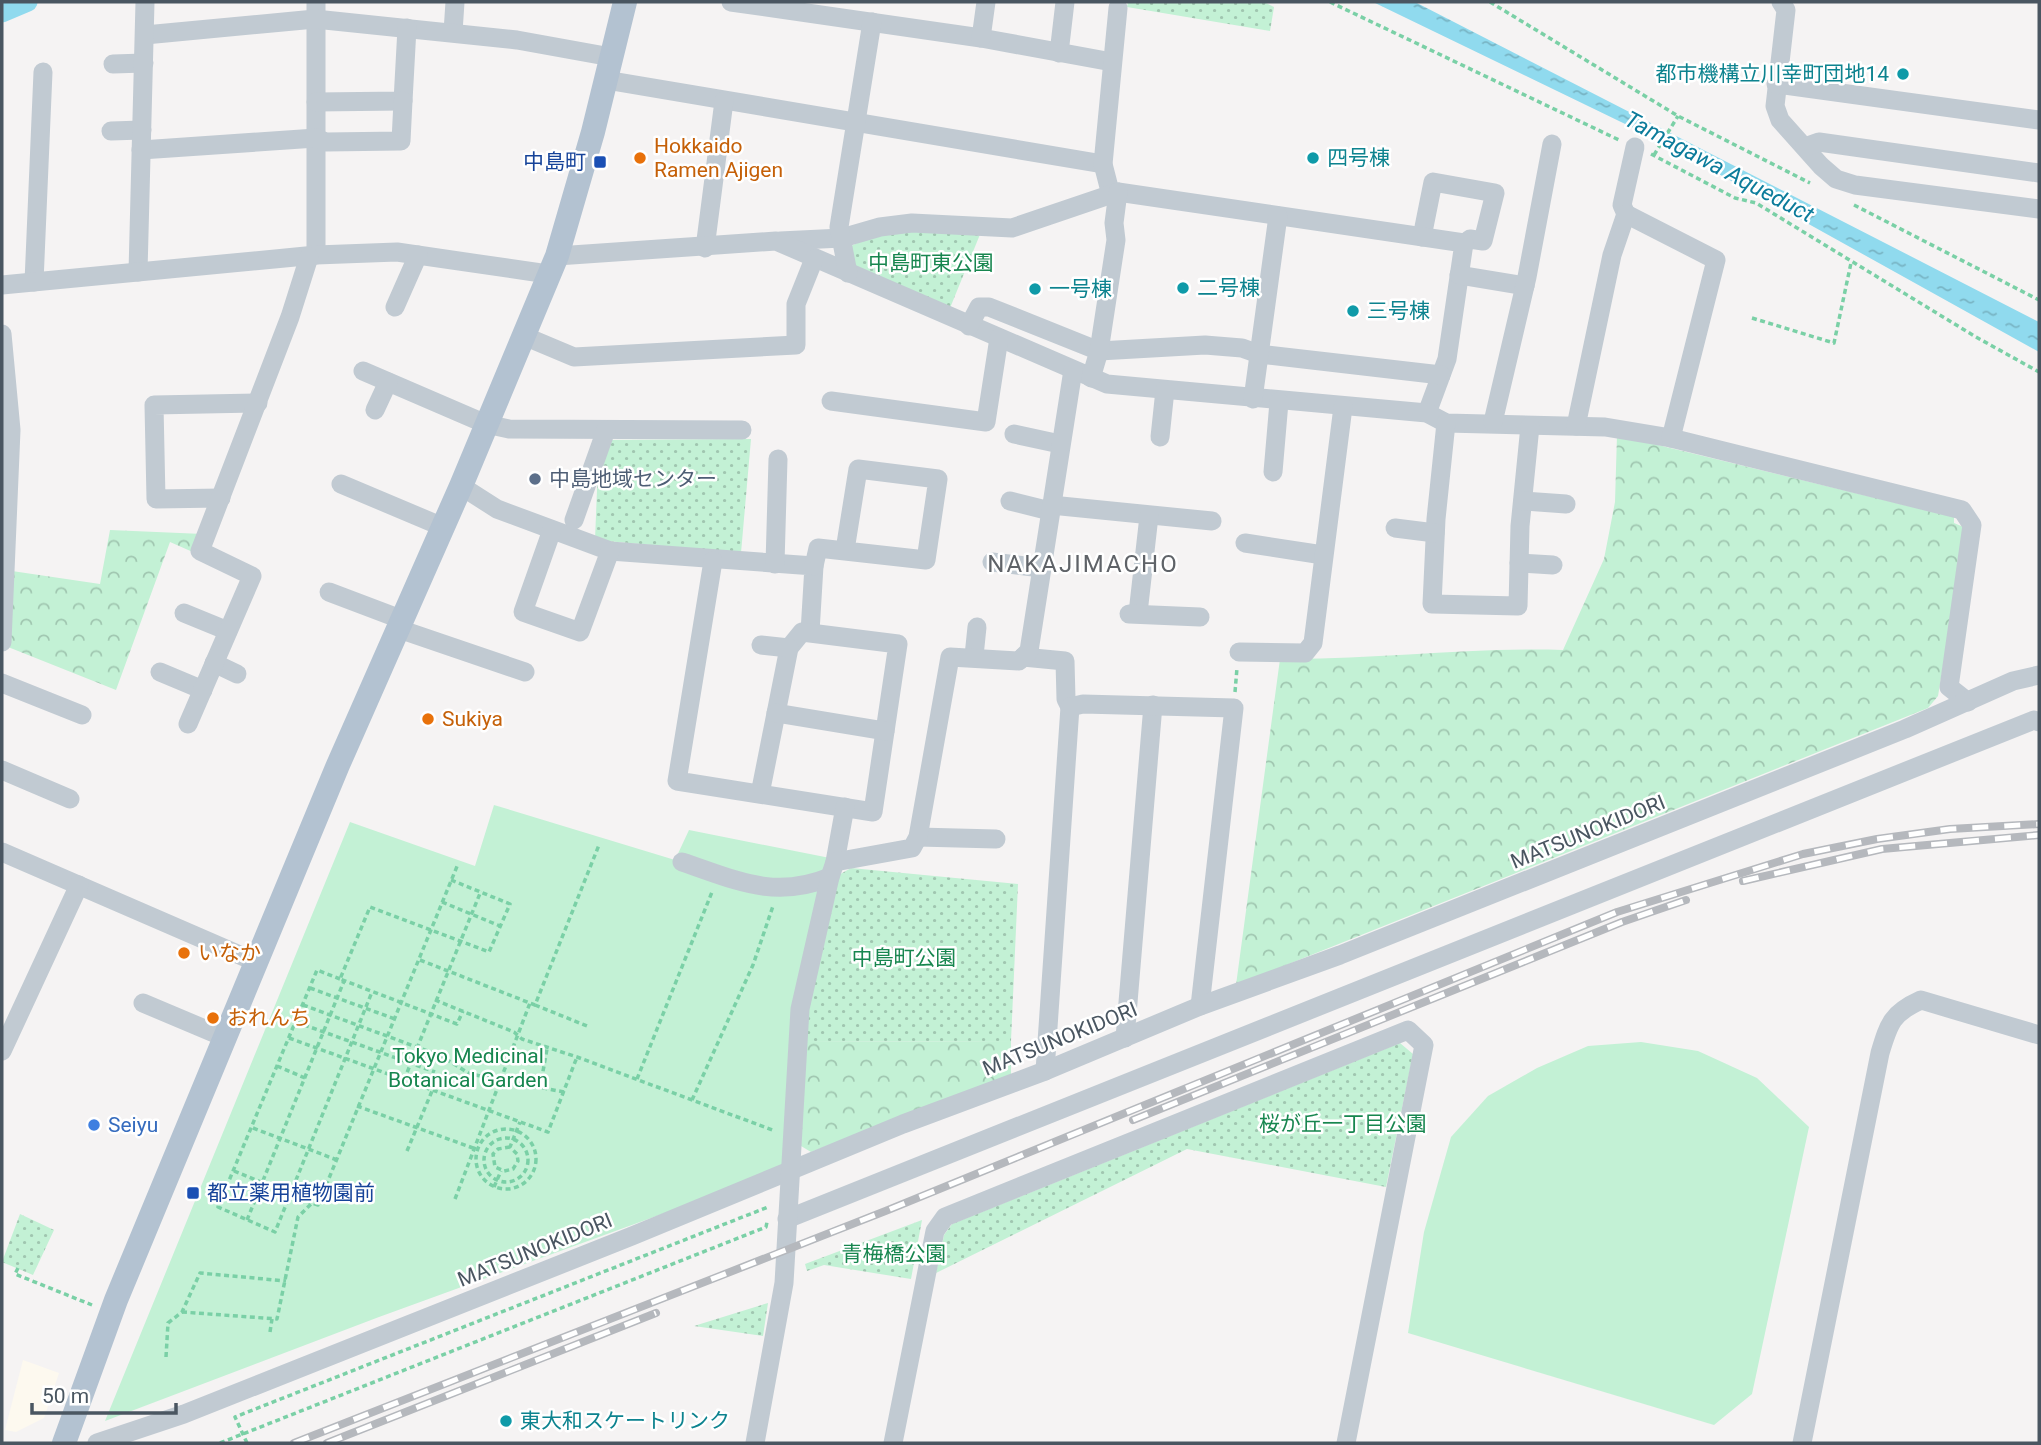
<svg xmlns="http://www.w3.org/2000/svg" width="2041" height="1445" font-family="Roboto,'Noto Sans JP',sans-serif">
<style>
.commercial{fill:#fdf9ef}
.forest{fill:url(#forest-crowns)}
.park{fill:url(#park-dots)}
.garden{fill:#c3f1d5}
.water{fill:url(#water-ripples)}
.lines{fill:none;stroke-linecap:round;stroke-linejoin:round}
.canal{stroke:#90daee;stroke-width:19}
.path{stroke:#7ad0a6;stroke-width:3.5;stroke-dasharray:5 3.5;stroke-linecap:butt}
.minor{stroke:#c1cad2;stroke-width:19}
.major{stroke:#b3c2d1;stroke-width:24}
.rail-casing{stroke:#b5b8bd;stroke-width:8}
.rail{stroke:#fff;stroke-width:5;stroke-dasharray:16;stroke-linecap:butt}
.culture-dot{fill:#0f9aa8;stroke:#fff;stroke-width:2.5}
.food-dot{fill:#e8710a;stroke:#fff;stroke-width:2.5}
.transit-dot{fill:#1a4fb4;stroke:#fff;stroke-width:2.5}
.service-dot{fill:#5c6f8a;stroke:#fff;stroke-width:2.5}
.shop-dot{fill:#3f7fe0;stroke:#fff;stroke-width:2.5}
.labels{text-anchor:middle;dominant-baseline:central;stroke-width:5;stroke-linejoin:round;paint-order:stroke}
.culture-label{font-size:21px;fill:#0d838f;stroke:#fff;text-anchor:start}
.food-label{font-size:21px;fill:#c56008;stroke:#fff;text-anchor:start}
.transit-label{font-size:21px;fill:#164399;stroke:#fff;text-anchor:end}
.park-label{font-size:21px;fill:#17864f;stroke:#fff}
.service-label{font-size:21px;fill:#4e5e75;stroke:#fff;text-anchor:start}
.street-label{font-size:21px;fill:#4a5661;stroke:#fff}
.shop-label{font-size:21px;fill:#366cbe;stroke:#fff;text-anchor:start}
.water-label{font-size:23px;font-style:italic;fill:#0c7c9b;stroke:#fff}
.quarter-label{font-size:24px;letter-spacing:2px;fill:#5f6368;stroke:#fff}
</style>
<defs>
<pattern id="forest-crowns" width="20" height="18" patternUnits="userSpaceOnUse" patternTransform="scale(1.75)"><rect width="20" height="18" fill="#c3f1d5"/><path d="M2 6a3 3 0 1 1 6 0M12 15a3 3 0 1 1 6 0" fill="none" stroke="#a0c6b0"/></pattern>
<pattern id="park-dots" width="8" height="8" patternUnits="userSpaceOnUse" patternTransform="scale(1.75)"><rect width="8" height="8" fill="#c3f1d5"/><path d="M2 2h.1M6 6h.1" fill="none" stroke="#a0c6b0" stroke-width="1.8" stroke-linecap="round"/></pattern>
<pattern id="water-ripples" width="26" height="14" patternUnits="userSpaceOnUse" patternTransform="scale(1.75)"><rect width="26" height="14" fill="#90daee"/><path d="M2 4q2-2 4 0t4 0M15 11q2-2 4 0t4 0" fill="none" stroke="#78b4c4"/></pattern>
</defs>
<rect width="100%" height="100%" fill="#f5f3f3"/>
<!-- commercial -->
<polygon class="commercial" points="23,1360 59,1373 44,1418 16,1432 5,1430"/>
<!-- forest -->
<g class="forest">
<path d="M 1617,435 L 1954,517 L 1954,523 L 1966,528 L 1938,696 L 1928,708 L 1236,985 L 1280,659 C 1375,660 1468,647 1563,650 L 1604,559 L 1615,502 Z"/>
<polygon points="110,530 203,534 195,553 170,542 116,690 8,647 12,571 100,584"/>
<polygon points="1011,1041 1011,1075 811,1152 801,1146 804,1042"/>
</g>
<!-- park -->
<g class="park">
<polygon points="1128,2 1264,2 1274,7 1270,31 1127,7"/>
<polygon points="881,232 981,232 950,308 854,267 851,246"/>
<polygon points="751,439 741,553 595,540 599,440"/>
<polygon points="851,868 1018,884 1011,1041 804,1042 805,1010 837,876"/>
<polygon points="1400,1043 1413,1054 1386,1187 1187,1149 936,1273 944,1235 952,1224"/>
<polygon points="20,1214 54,1230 33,1275 2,1262"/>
<polygon points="922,1220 911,1279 824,1265 807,1271 805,1264"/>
<polygon points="768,1303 763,1336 694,1326"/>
</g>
<!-- garden -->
<g class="garden">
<polygon points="494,805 675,860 689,830 830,858 786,1169 379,1317 105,1421 350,822 475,866"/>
<polygon points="1641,1042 1698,1051 1757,1078 1809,1127 1752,1394 1714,1425 1408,1333 1424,1232 1451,1137 1488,1096 1537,1068 1588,1046"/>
</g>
<!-- water -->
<polygon class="water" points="1373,2 1415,2 2039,322 2039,352 1652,137"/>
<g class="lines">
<!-- canal -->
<polyline class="canal" points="2,13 28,2"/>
<!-- path -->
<g class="path">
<polyline points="1330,2 1619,140"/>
<polyline points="1490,2 1678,116 1810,183"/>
<polyline points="1651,154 1735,198 1756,203 1976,337 2039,372"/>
<polyline points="1654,155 1678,116"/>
<polyline points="1854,205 2039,300"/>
<polyline points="1752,318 1834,343 1851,263"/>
<polyline points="1235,692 1237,668"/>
<polyline points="451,880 510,904 489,952 370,907 340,979 457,1024 463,1011"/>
<polyline points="442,902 500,926"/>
<polyline points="420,960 535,1005 599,845"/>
<polyline points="340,979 317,970 218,1207 275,1232 372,992"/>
<polyline points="310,988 395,1019"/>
<polyline points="435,1000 514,1032 522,1039 577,1057 775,1131"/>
<polyline points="303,1005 441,1056 470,1074 564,1092"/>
<polyline points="535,1005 587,1026"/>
<polyline points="296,1022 435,1072"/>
<polyline points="289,1038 548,1132 577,1057"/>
<polyline points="277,1066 305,1078"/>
<polyline points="637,1079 712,892"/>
<polyline points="404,1080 481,891"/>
<polyline points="540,1088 547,1049"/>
<polyline points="692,1100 753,965 773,906"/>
<polyline points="357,1106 473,1148"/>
<polyline points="253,1128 337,1160"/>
<circle cx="506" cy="1159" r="30"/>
<circle cx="506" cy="1160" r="22"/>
<polyline points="510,1147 498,1149 493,1154 495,1167 504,1171 513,1169 518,1161 517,1154 510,1147 520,1122"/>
<polyline points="407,1151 432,1091"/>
<polyline points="234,1171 312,1203"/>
<polyline points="494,1187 501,1171"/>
<polyline points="455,1199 530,1003"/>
<polyline points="247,1220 344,981"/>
<polyline points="18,1268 15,1274 92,1305"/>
<polyline points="182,1312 277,1319 298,1217 312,1203 318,1205 458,864"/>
<polyline points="270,1332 272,1319"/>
<polyline points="166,1357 168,1323 182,1312 200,1273 286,1281"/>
<polyline points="220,1443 766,1227 767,1222"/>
<polyline points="247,1443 235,1417 768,1207"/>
</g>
<!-- minor -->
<g class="minor">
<polyline points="316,2 316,255"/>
<polyline points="731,2 981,38 1112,62"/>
<polyline points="1781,2 1786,10 1775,106 1780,120 1821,166 1836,179 1855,185 2039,209"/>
<polyline points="453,32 455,2"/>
<polyline points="145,35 315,19 517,40 611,57"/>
<polyline points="981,38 986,2"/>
<polyline points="1059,53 1065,2"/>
<polyline points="113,64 144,63"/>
<polyline points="606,80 1103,164"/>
<polyline points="1776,84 2039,120"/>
<polyline points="316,102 403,101 407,28"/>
<polyline points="111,131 142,130"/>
<polyline points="1805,147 1819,142 2039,173"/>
<polyline points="141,150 316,138 326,142 401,141 403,101"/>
<polyline points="1111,195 1103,164 1118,8"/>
<polyline points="1626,214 1622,205 1635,147"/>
<polyline points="1422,237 1433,182 1495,193 1483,241 1470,239 1464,244"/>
<polyline points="780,241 842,238 880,227 912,223 1012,228 1118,192 1464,243 1447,359 1427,413"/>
<polyline points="705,248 724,101"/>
<polyline points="557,256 776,241 1107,384 1427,413 1446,423 1605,427 1671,438 1962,510 1972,525 1949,687 1968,702"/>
<polyline points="138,272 145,2"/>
<polyline points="848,273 839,227 872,22"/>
<polyline points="1459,275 1525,286"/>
<polyline points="34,282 43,72"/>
<polyline points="2,285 316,255 397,252 548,274"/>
<polyline points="395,307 418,255"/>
<polyline points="969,326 979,307 989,307 1099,351 1205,345 1242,348 1259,354 1441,375"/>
<polyline points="2,334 11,430 2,642"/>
<polyline points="524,336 574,357 796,345 796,304 814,259"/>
<polyline points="363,371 486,424 509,429 742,430"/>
<polyline points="1091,378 1099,351 1116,240 1114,223 1118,192"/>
<polyline points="1253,399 1278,216"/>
<polyline points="831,401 986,422 999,338"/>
<polyline points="375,410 388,382"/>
<polyline points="1493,422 1527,277 1552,144"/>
<polyline points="1446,423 1436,519 1432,604 1518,606 1520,526 1530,426"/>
<polyline points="1576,426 1612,255 1626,214 1716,260 1671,438"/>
<polyline points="1014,434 1060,444"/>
<polyline points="1160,437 1165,390"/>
<polyline points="1273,472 1279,402"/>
<polyline points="341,484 443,527"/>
<polyline points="461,486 497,509 610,551 814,566 810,632"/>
<polyline points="221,498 156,499 154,405 258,403"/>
<polyline points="1010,501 1050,511"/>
<polyline points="1523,501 1566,504"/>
<polyline points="1051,505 1212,521"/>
<polyline points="574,520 606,430"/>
<polyline points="1395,528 1435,533"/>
<polyline points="552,530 523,612 580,632 610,551"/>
<polyline points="1245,543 1323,555"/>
<polyline points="713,561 677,781 873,812 898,644 802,632 789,648 760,794"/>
<polyline points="992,562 1041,568"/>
<polyline points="1519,563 1553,565"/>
<polyline points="775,564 778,459"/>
<polyline points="814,566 818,548 926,560 938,479 858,469 845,550"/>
<polyline points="329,592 403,620"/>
<polyline points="184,613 228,631"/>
<polyline points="1138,613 1149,516"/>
<polyline points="1129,614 1200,617"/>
<polyline points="399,629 525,672"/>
<polyline points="761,645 789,648"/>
<polyline points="1239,652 1305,653 1313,643 1343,407"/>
<polyline points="974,656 977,627"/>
<polyline points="1023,657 1065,661 1066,699 1070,707"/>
<polyline points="214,663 237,674"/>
<polyline points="160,672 203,690"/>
<polyline points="2,683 82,715"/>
<polyline points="776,713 885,731"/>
<polyline points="188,724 252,576 200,551 290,317 309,257"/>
<polyline points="2,770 70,799"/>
<polyline points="918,837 996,839"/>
<polyline points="2,852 256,962"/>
<path d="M 682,862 C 736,880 774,900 830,877"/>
<polyline points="835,862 845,807"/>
<polyline points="143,1003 226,1038"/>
<polyline points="1125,1038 1153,705"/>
<polyline points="2,1051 79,885"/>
<polyline points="1045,1071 1070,707 1083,704 1234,708 1200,1006"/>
<polyline points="787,1219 2034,720 2039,722"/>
<polyline points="97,1443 184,1414 632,1236 903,1124 1045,1071 1200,1006 1340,955 1905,729 2013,681 2039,675"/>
<polyline points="755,1443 784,1283 800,1009 830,877 835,862 912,848 918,837 950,657 1019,661 1029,651 1073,370"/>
<polyline points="893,1443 935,1231 945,1217 1408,1030 1424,1045 1346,1443"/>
<path d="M 1802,1443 L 1880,1053 C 1889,1023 1892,1013 1921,1000 L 2039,1035"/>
</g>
<!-- major -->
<polyline class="major" points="64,1443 116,1300 338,765 461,486 557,256 593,132 625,2"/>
<!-- rail casing -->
<g class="rail-casing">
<g id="rail">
<polyline points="1743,881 1882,849 2039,835"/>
<polyline points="1133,1120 1622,922 1686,900"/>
<polyline points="294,1443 888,1210 1617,912 1803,854 1877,839 1950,829 2039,824"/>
<polyline points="327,1443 656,1313"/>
</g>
</g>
<!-- rail -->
<use href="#rail" class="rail"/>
</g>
<!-- markers -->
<g class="culture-dot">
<circle cx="1903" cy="74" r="7"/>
<circle cx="1313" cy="158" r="7"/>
<circle cx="1183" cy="288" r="7"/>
<circle cx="1035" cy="289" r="7"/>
<circle cx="1353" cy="311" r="7"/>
<circle cx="506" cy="1421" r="7"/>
</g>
<g class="food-dot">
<circle cx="640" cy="158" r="7"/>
<circle cx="428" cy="719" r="7"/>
<circle cx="184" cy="953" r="7"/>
<circle cx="213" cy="1018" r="7"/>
</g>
<g class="transit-dot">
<rect x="593" y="155" width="14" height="14" rx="3.5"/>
<rect x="186" y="1186" width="14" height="14" rx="3.5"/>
</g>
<circle class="service-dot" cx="535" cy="479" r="7"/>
<circle class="shop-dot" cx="94" cy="1125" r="7"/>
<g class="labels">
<!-- culture labels -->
<g class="culture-label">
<text x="1889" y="74" text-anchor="end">都市機構立川幸町団地14</text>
<text x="1327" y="158">四号棟</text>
<text x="1197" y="288">二号棟</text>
<text x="1049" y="289">一号棟</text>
<text x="1367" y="311">三号棟</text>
<text x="520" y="1421">東大和スケートリンク</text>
</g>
<!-- food labels -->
<g class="food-label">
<text x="654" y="146">Hokkaido<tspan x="654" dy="24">Ramen Ajigen</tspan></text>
<text x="442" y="719">Sukiya</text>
<text x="198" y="953">いなか</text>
<text x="227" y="1018">おれんち</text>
</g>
<!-- transit labels -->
<g class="transit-label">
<text x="586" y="162">中島町</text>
<text x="207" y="1193" text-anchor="start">都立薬用植物園前</text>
</g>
<!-- park labels -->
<g class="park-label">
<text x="931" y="263">中島町東公園</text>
<text x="904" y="958">中島町公園</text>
<text x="468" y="1056">Tokyo Medicinal<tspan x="468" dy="24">Botanical Garden</tspan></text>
<text x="1343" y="1124">桜が丘一丁目公園</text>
<text x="894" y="1254">青梅橋公園</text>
</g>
<!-- service labels -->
<g class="service-label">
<text x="549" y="479">中島地域センター</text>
</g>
<!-- street labels -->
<g class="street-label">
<text transform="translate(1588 832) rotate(-22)">MATSUNOKIDORI</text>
<text transform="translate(1060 1039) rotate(-22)">MATSUNOKIDORI</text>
<text transform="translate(535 1250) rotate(-22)">MATSUNOKIDORI</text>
</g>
<!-- shop labels -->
<g class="shop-label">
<text x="108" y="1125">Seiyu</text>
</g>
<!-- water labels -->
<g class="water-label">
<text transform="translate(1719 167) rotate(28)">Tamagawa Aqueduct</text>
</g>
<!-- quarter labels -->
<g class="quarter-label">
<text x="1083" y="564">NAKAJIMACHO</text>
</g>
</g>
<!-- border -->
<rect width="2041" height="1445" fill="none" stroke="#4a5661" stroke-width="7"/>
<!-- scale -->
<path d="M32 1403v10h144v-10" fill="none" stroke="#4a5661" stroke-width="3.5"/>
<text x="42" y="1403" font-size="21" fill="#4a5661" stroke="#ffffff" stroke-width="5" paint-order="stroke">50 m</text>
</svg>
